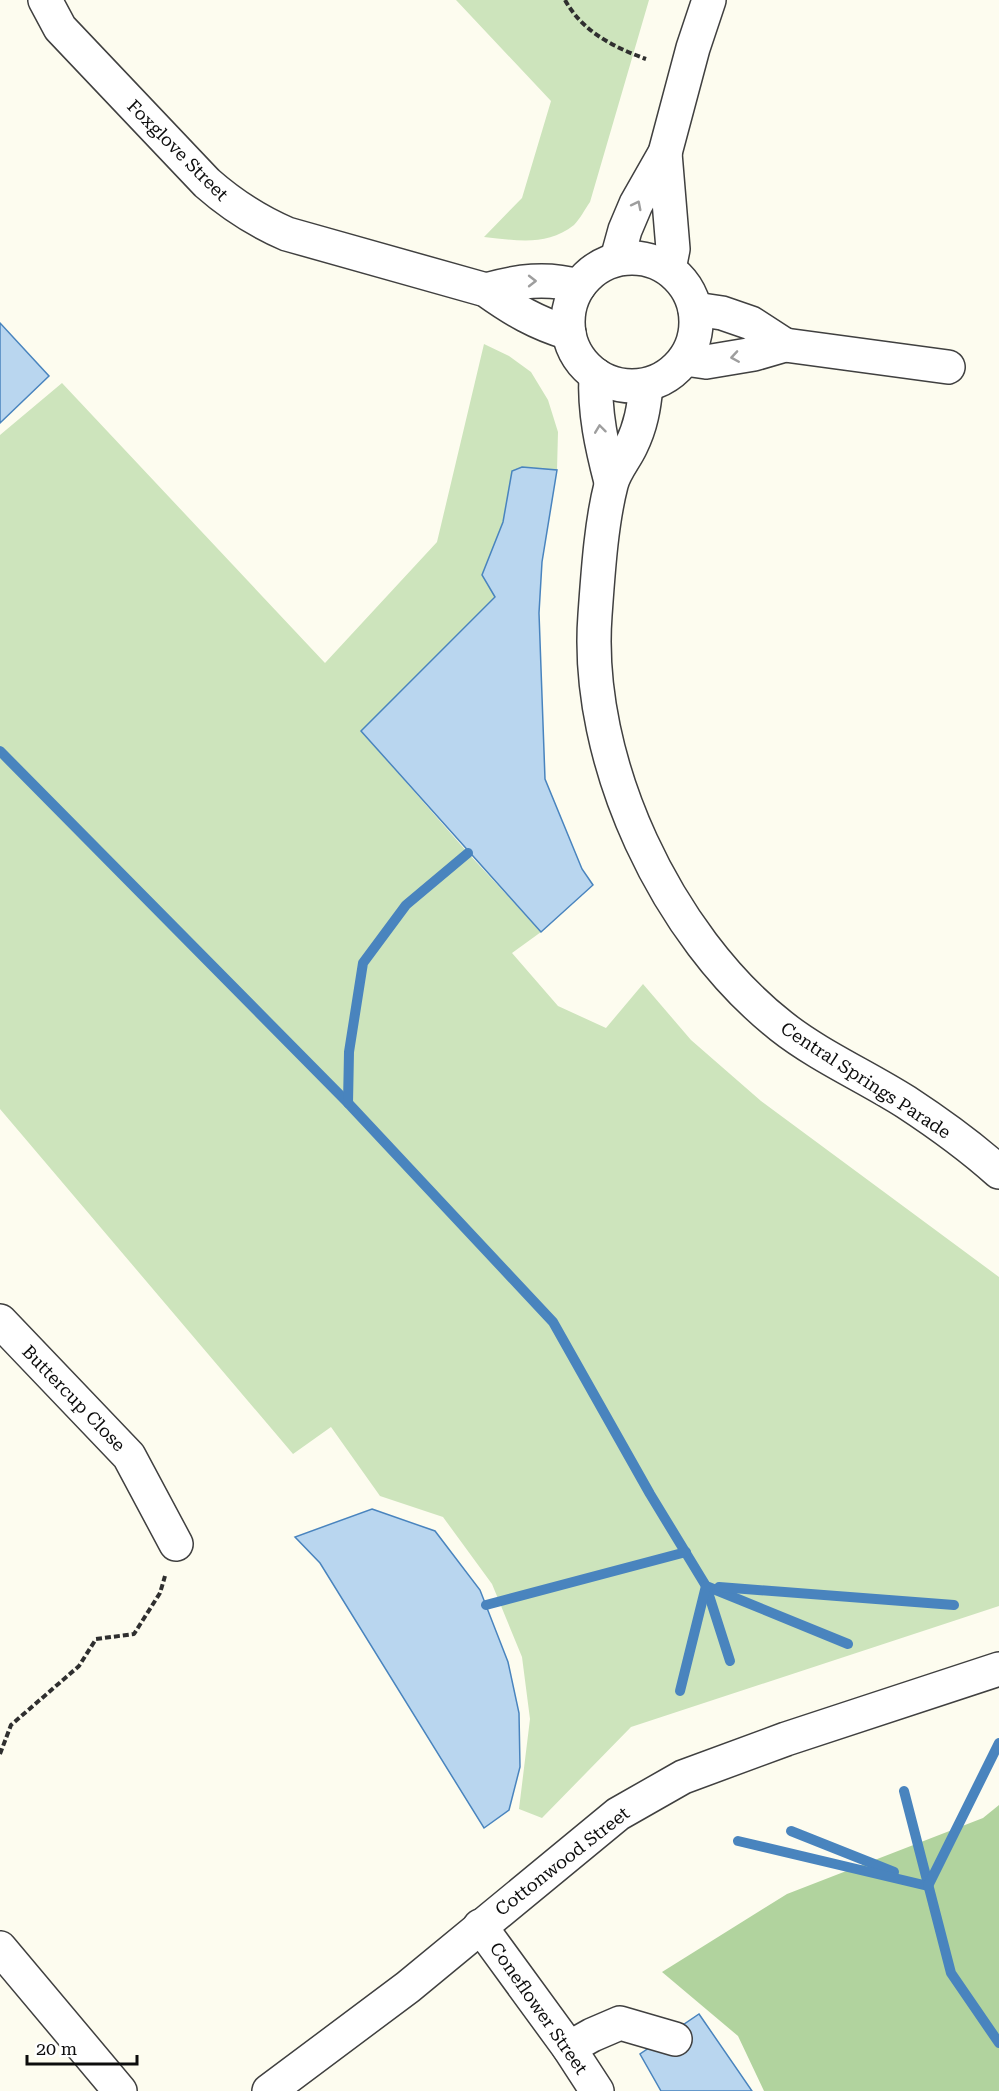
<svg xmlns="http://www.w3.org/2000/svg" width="999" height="2091" font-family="'Roboto Serif',serif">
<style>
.green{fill:#cde4bc}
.forest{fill:#b1d39e}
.water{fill:#b9d6ef;stroke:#4984be;stroke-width:1.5}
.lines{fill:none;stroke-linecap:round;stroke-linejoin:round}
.stream{stroke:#4984be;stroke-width:10}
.minor-casing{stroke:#404040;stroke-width:36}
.path{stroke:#2f2f2f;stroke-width:4;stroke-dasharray:6 3;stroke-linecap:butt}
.minor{stroke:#fff;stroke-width:33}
.oneway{stroke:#9e9e9e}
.labels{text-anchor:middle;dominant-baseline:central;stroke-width:6;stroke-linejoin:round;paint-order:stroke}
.street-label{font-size:18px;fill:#0d0d0d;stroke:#fff}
</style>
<rect width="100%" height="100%" fill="#fdfcef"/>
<!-- green -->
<g class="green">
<path d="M 456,0 L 649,0 L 590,202 C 585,209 580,219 574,225 C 546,247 516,240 484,237 L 522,198 L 551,101 Z"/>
<polygon points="484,344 509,356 531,372 548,400 558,432 557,470 522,467 512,471 503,522 482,575 495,597 361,731 468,853 541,932 512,953 558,1006 606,1028 643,984 691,1040 761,1101 999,1277 999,1606 631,1727 542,1818 519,1809 530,1719 522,1657 492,1584 443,1517 380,1496 331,1427 293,1454 0,1109 0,435 62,383 325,663 437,542"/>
</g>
<!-- forest -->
<polygon class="forest" points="999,1805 999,2091 764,2091 738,2036 662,1972 787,1894 983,1818"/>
<!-- water -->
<g class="water">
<polygon points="0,323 49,376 0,423"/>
<polygon points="522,467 557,470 542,562 539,613 545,779 582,869 593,885 541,932 361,731 495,597 482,575 503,522 512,471"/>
<polygon points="372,1509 435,1531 480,1590 508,1662 519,1713 520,1767 509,1810 484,1828 320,1563 295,1537"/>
<polygon points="699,2014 752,2091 661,2091 640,2054"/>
</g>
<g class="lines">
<!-- stream -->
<g class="stream">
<polyline points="0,751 348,1103 553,1322 650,1494 706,1586 848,1644"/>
<polyline points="348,1103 349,1052 363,963 406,905 468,853"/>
<polyline points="706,1586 730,1661"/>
<polyline points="719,1587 954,1605"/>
<polyline points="486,1605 686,1552"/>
<polyline points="680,1691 706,1586"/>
<polyline points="904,1791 951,1973 999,2043"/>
<polyline points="791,1831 894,1872"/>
<polyline points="738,1841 928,1886"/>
<polyline points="928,1886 999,1743"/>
</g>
<!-- minor casing -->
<g class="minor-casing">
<g id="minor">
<path d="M 45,0 L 60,28 L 207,183 C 232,205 257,221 287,234 L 486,290 C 514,310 536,323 569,333"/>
<polyline points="665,153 673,249 669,269"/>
<circle cx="632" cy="322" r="64"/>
<polyline points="617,259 625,230 636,204 665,153 693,48 709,0"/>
<path d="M 486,290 C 518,281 546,277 579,286"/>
<polyline points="695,309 722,313 751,323 785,345"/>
<polyline points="685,359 706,362 754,354 785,345 948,367"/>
<path d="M 596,375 C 594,412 602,447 611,482"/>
<path d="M 646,386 C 644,407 641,426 631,446 C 625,459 614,471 611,485 C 601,524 598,574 595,615 C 584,761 667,936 781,1026 C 819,1056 865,1076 906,1102 C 938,1123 970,1146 999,1172"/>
<polyline points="0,1321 129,1456 176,1544"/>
<polyline points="480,1926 569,2048 597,2091"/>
<polyline points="0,1948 120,2091"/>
<polyline points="569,2048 592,2035 620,2023 675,2039"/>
<polyline points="269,2091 408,1987 618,1814 683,1777 786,1739 999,1669"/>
</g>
</g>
<!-- path -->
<g class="path">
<path d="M 565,0 C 582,31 613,47 646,59"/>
<polyline points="0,1754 11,1725 79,1666 96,1639 134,1634 160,1593 165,1576"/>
</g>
<!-- minor -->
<use href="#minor" class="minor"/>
</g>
<!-- one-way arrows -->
<defs><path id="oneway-chevron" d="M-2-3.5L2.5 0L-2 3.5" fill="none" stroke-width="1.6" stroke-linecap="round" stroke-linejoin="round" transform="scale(1.5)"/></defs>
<g class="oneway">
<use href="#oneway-chevron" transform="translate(637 205) rotate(-63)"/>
<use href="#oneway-chevron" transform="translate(532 281)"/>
<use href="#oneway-chevron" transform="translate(735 357) rotate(171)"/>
<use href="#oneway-chevron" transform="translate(600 429) rotate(-97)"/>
</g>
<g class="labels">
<!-- street labels -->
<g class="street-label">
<text transform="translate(178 150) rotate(45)">Foxglove Street</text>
<text transform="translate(866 1080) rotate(33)">Central Springs Parade</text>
<text transform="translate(74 1398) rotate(46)">Buttercup Close</text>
<text transform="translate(562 1861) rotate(-38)">Cottonwood Street</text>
<text transform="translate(539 2008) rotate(55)">Coneflower Street</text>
</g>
</g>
<!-- scale -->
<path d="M27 2055v9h110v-9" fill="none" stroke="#0d0d0d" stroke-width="3"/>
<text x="36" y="2055" font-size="18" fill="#0d0d0d" stroke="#ffffff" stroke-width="4.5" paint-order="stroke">20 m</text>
</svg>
